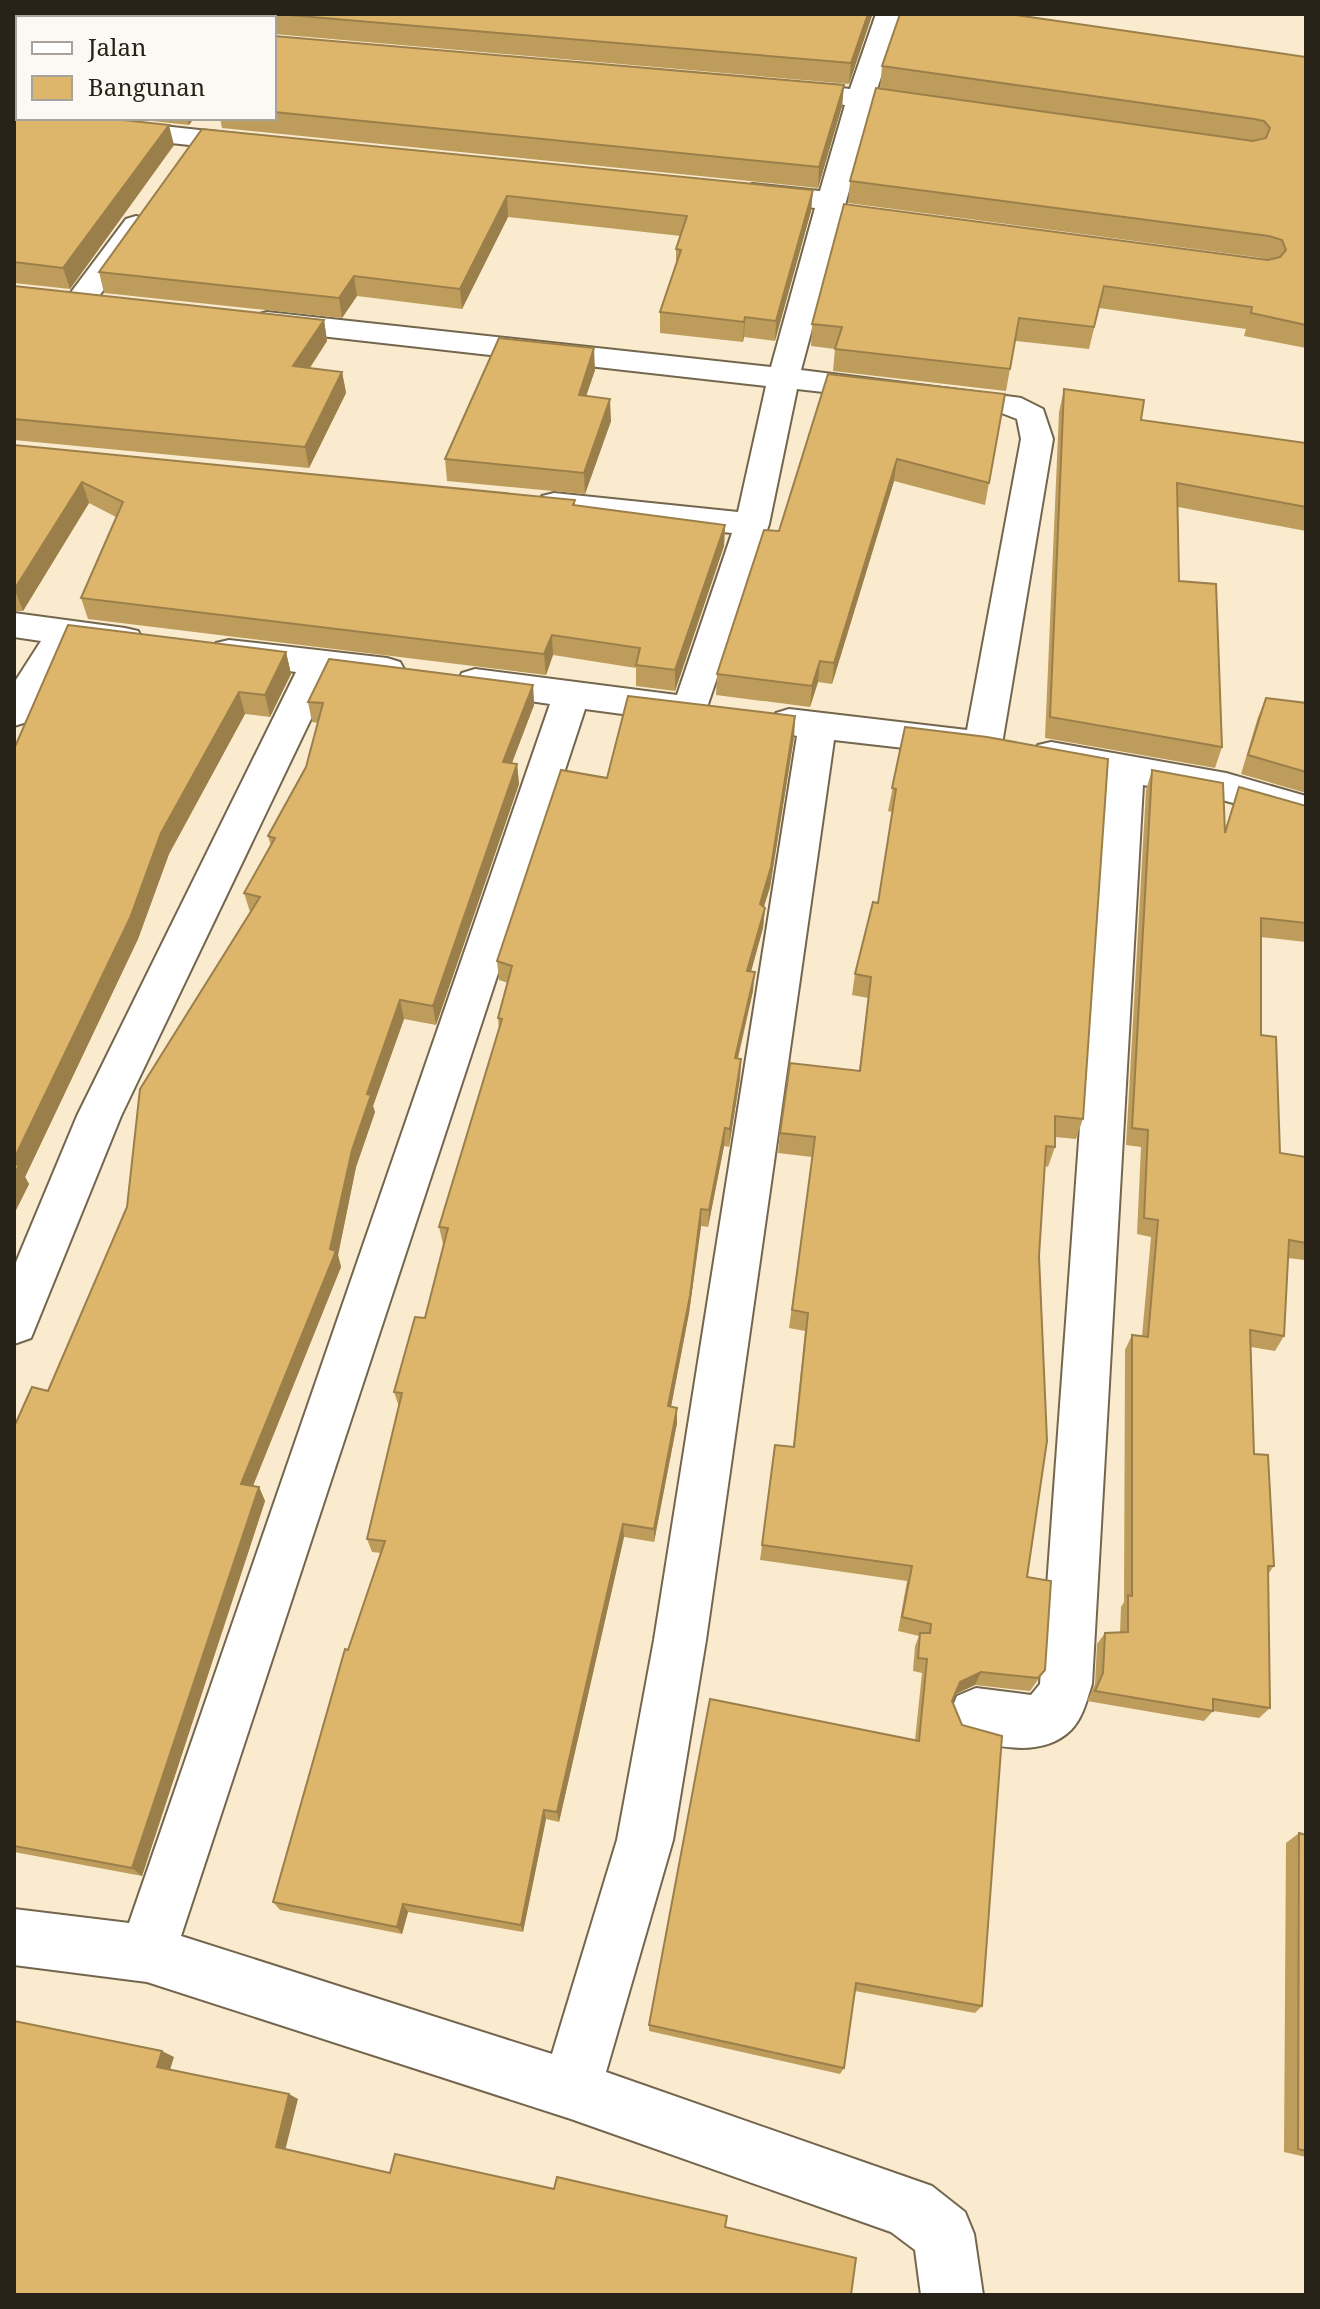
<svg xmlns="http://www.w3.org/2000/svg" width="1320" height="2309" font-family="'Noto Serif',serif">
<style>
.lines{fill:none;stroke-linecap:round;stroke-linejoin:round}
.street-casing{stroke:#73664d;stroke-width:4}
.street{fill:#fff;fill-rule:evenodd}
.wall{fill:#be9d5c}
.shaded-wall{fill:#9b7f4b}
.building{fill:#ddb66b;stroke:#9b7f4b;stroke-width:2}
</style>
<rect width="100%" height="100%" fill="#faebcf"/>
<g class="lines">
<!-- street casing -->
<g class="street-casing">
<g id="street">
<path d="M 876,14 L 902,14 L 876,92 L 943,101 L 947,107 L 943,113 L 933,115 L 871,108 L 801,370 L 1021,398 L 1043,409 L 1053,439 L 1002,744 L 996,753 L 983,757 L 834,740 L 706,1640 L 673,1840 L 606,2072 L 932,2186 L 965,2212 L 974,2234 L 983,2295 L 921,2295 L 915,2250 L 891,2232 L 571,2119 L 147,1982 L 14,1965 L 14,1909 L 129,1923 L 550,704 L 462,691 L 457,682 L 462,673 L 475,669 L 677,695 L 732,533 L 554,515 L 542,512 L 537,504 L 542,496 L 554,493 L 738,512 L 766,386 L 267,330 L 256,327 L 252,321 L 256,315 L 267,312 L 771,367 L 815,208 L 743,199 L 739,193 L 743,187 L 753,184 L 820,191 L 845,105 L 782,97 L 773,95 L 769,89 L 773,83 L 782,81 L 850,89 ZM 797,389 L 999,412 L 1017,419 L 1021,439 L 967,730 L 789,709 L 776,713 L 770,722 L 776,731 L 797,736 L 654,1640 L 617,1840 L 552,2054 L 181,1936 L 585,709 L 690,723 L 703,719 L 769,524 Z"/>
<polygon points="14,110 18,110 18,118 90,118 254,136 264,138 268,144 264,150 254,152 14,126"/>
<polygon points="136,216 146,219 151,225 91,307 69,307 65,301 69,295 126,219"/>
<polygon points="14,613 125,628 138,631 143,640 138,649 125,652 74,645 27,722 14,726 14,683 41,641 14,637"/>
<polygon points="229,640 387,658 400,662 405,671 400,680 387,684 331,677 121,1116 31,1338 14,1344 14,1267 77,1116 296,672 216,661 211,652 216,643"/>
<path d="M 1051,742 L 1226,773 L 1306,796 L 1306,824 L 1226,801 L 1143,785 L 1092,1684 C 1087,1699 1083,1718 1071,1730 C 1042,1759 990,1747 957,1734 L 949,1715 L 957,1696 L 976,1688 L 1031,1695 L 1040,1684 L 1105,778 L 1038,765 L 1032,755 L 1038,745 Z"/>
</g>
</g>
<!-- street -->
<use href="#street" class="street"/>
</g>
<!-- wall -->
<g class="wall">
<polygon points="14,14 872,14 849,84 274,34 274,18 18,18 18,108 16,109 174,145 70,289 14,283"/>
<polygon points="274,36 844,85 842,106 818,188 222,128 220,118 274,118"/>
<polygon points="1306,57 1306,348 1244,336 1246,329 1099,308 1089,349 1015,341 1006,391 833,371 835,349 811,346 812,324 1268,260 1262,258 848,203 850,181 880,88 882,66"/>
<polygon points="124,118 194,118 189,125"/>
<polygon points="202,129 813,190 811,211 775,341 744,337 743,342 660,333 660,312 676,264 676,249 681,236 508,217 462,309 357,296 342,318 104,293 99,272"/>
<polygon points="14,286 324,320 327,341 310,368 342,372 346,393 309,468 14,440"/>
<polygon points="595,370 586,396 611,421 585,494 447,481 445,459"/>
<polygon points="1064,389 1141,420 1306,443 1306,531 1178,507 1179,581 1222,747 1215,768 1045,738 1059,412"/>
<polygon points="1005,394 985,505 894,481 832,684 818,682 810,707 716,695 717,674 779,531"/>
<polygon points="14,445 575,500 575,505 725,525 724,546 675,691 636,686 636,668 553,655 546,675 88,619 81,598 116,517 89,503 23,611 14,611"/>
<polygon points="286,652 291,674 270,717 245,714 169,854 138,939 25,1177 29,1184 14,1214 14,749"/>
<polygon points="533,685 534,705 512,763 517,764 519,784 436,1025 404,1019 373,1106 375,1112 356,1167 338,1255 341,1267 253,1486 259,1487 265,1501 142,1876 14,1852 14,1427 48,1391 127,1207 250,912 244,893 271,846 268,836 306,767 318,723 312,722 308,702"/>
<polygon points="1266,698 1306,703 1306,793 1241,774 1258,717"/>
<polygon points="795,716 794,737 770,887 764,907 765,908 763,928 751,971 753,991 738,1059 741,1059 740,1078 729,1147 724,1146 708,1227 701,1226 689,1313 671,1407 677,1423 654,1542 624,1537 559,1822 546,1819 523,1932 408,1912 402,1934 280,1910 273,1902 348,1650 381,1553 372,1552 367,1539 399,1407 394,1392 425,1318 444,1244 443,1244 439,1227 499,1030 498,1018 508,983 499,980 497,961 607,778"/>
<polygon points="905,727 1083,1119 1076,1139 1055,1137 1055,1147 1048,1167 1045,1166 1039,1256 1027,1577 1045,1670 1030,1691 975,1685 955,1694 952,1701 982,2006 975,2013 855,1991 844,2068 840,2074 649,2031 649,2025 915,1740 922,1673 913,1671 915,1646 919,1636 898,1631 907,1581 760,1560 775,1445 793,1447 805,1331 789,1328 812,1157 778,1153 780,1133 859,1071 868,998 852,995 855,974 878,903 892,812 888,811"/>
<polygon points="1152,770 1225,829 1239,787 1306,806 1306,942 1261,937 1261,1035 1280,1153 1306,1157 1306,1257 1304,1260 1288,1258 1284,1336 1275,1351 1251,1347 1254,1454 1274,1566 1268,1574 1270,1708 1259,1718 1213,1711 1204,1721 1087,1701 1095,1684 1097,1644 1105,1633 1120,1633 1121,1607 1124,1602 1125,1350 1132,1335 1142,1336 1151,1237 1137,1234 1141,1147 1126,1145 1146,790"/>
<polygon points="1299,1833 1306,1835 1306,2157 1284,2152 1286,1843"/>
</g>
<!-- shaded-wall -->
<g class="shaded-wall">
<polygon points="868,14 872,14 872,16 849,84 851,63"/>
<polygon points="844,85 842,106 818,188 819,167"/>
<polygon points="14,87 18,108 14,109"/>
<polygon points="187,118 194,118 189,125"/>
<polygon points="169,125 174,145 70,289 63,268"/>
<polygon points="813,190 811,211 775,341 776,321"/>
<polygon points="507,196 508,217 462,309 460,289"/>
<polygon points="354,276 357,296 342,318 339,298"/>
<polygon points="745,317 744,337 743,342 744,322"/>
<polygon points="324,320 327,341 297,387 293,366"/>
<polygon points="594,348 595,370 579,417 579,395"/>
<polygon points="342,372 346,393 309,468 305,447"/>
<polygon points="610,399 611,421 585,494 584,473"/>
<polygon points="897,459 894,481 832,684 834,663"/>
<polygon points="82,482 89,503 23,611 15,590"/>
<polygon points="725,525 724,546 675,691 675,670"/>
<polygon points="552,635 553,655 546,675 544,654"/>
<polygon points="286,652 291,674 270,717 265,695"/>
<polygon points="820,661 818,682 810,707 812,686"/>
<polygon points="533,685 534,705 505,781 503,762"/>
<polygon points="239,692 245,714 169,854 138,939 25,1177 29,1184 14,1214 14,1159 161,833"/>
<polygon points="795,716 794,737 770,887 758,924 760,904"/>
<polygon points="517,764 519,784 436,1025 433,1006"/>
<polygon points="765,908 763,928 746,990 747,971"/>
<polygon points="755,972 753,991 733,1077 735,1058"/>
<polygon points="400,1000 404,1019 373,1106 375,1112 356,1167 338,1255 341,1267 248,1498 241,1484 330,1249 352,1150 367,1094"/>
<polygon points="741,1059 740,1078 729,1147 730,1129"/>
<polygon points="725,1128 724,1146 708,1227 709,1210"/>
<polygon points="701,1209 701,1226 689,1313 668,1422 668,1406"/>
<polygon points="677,1408 677,1423 654,1542 654,1529"/>
<polygon points="259,1487 265,1501 142,1876 132,1868"/>
<polygon points="623,1524 624,1537 559,1822 557,1812"/>
<polygon points="981,1672 975,1685 954,1695 960,1682"/>
<polygon points="544,1810 546,1819 523,1932 521,1925"/>
<polygon points="403,1904 408,1912 402,1934 397,1927"/>
<polygon points="162,2051 174,2057 169,2073 157,2067"/>
<polygon points="289,2094 298,2099 285,2151 276,2147"/>
</g>
<!-- building -->
<g class="building">
<polygon points="14,14 270,14 267,16 268,18 18,18 18,94 15,94 14,87"/>
<polygon points="277,14 868,14 851,63"/>
<polygon points="900,14 1009,14 1306,57 1306,325 1251,313 1252,307 1104,286 1094,327 1019,318 1010,369 835,349 842,327 812,324 844,204 1268,260 1280,257 1286,250 1282,240 1269,236 850,181 876,88 1253,141 1266,138 1270,128 1264,121 1254,119 882,66"/>
<polygon points="274,36 844,85 819,167 274,112"/>
<polygon points="14,109 18,109 18,118 105,118 169,125 63,268 14,262"/>
<polygon points="202,129 813,190 776,321 745,317 744,322 660,312 681,250 676,249 687,216 507,196 460,289 354,276 339,298 99,272"/>
<polygon points="14,286 324,320 293,366 342,372 305,447 14,419"/>
<polygon points="499,338 594,348 579,395 610,399 584,473 445,459"/>
<polygon points="828,374 1005,394 989,483 897,459 834,663 820,661 812,686 717,674 764,530 779,531"/>
<polygon points="1064,389 1144,400 1141,420 1306,443 1306,507 1177,483 1179,581 1216,584 1222,747 1050,717"/>
<polygon points="14,445 575,500 573,505 725,525 675,670 636,665 640,648 552,635 544,654 81,598 123,502 82,482 14,590"/>
<polygon points="68,625 286,652 265,695 239,692 161,833 130,918 14,1159 14,749"/>
<polygon points="329,659 533,685 503,762 517,764 433,1006 400,1000 367,1094 371,1095 352,1150 330,1249 336,1251 241,1484 259,1487 132,1868 14,1846 14,1427 32,1387 48,1391 127,1207 140,1089 260,897 244,893 275,838 268,836 306,767 323,703 308,702"/>
<polygon points="628,696 795,716 771,867 760,904 765,908 747,971 755,972 735,1058 741,1059 730,1129 725,1128 709,1210 701,1209 690,1296 668,1406 677,1408 654,1529 623,1524 557,1812 544,1810 521,1925 403,1904 397,1927 273,1902 345,1649 348,1650 385,1541 367,1539 402,1393 394,1392 415,1317 425,1318 448,1228 439,1227 502,1019 498,1018 512,966 497,961 561,770 607,778"/>
<polygon points="1266,698 1306,703 1306,772 1248,755"/>
<polygon points="905,727 987,737 1108,759 1083,1119 1055,1116 1055,1147 1046,1146 1039,1256 1047,1441 1027,1577 1051,1581 1045,1670 1038,1678 981,1672 960,1682 952,1701 962,1725 1002,1736 982,2006 856,1983 844,2068 649,2025 710,1699 919,1741 927,1659 918,1658 920,1633 930,1633 931,1624 902,1617 912,1566 762,1545 775,1445 794,1447 808,1313 792,1310 815,1137 780,1133 790,1063 860,1071 871,977 855,974 873,902 878,903 896,789 892,788"/>
<polygon points="1152,770 1223,783 1225,833 1239,787 1306,806 1306,923 1261,918 1261,1035 1276,1037 1280,1153 1306,1157 1306,1243 1289,1240 1284,1336 1250,1330 1254,1454 1268,1455 1274,1566 1268,1566 1270,1708 1213,1699 1213,1711 1095,1691 1103,1673 1105,1633 1128,1632 1128,1595 1132,1596 1132,1335 1148,1337 1158,1220 1144,1218 1148,1130 1132,1128"/>
<polygon points="14,1164 19,1165 14,1175"/>
<polygon points="1299,1833 1306,1835 1306,2151 1298,2149"/>
<polygon points="14,2021 162,2051 157,2067 289,2094 276,2147 390,2173 395,2154 554,2189 557,2177 727,2216 725,2227 856,2258 851,2295 14,2295"/>
</g>
<!-- border -->
<rect width="1320" height="2309" fill="none" stroke="#282218" stroke-width="32"/>
<!-- legend -->
<rect x="16" y="16" width="260" height="104" fill="#fcf9f4" stroke="#a7a39c" stroke-width="2"/>
<rect x="32" y="42" width="40" height="12" fill="#ffffff" stroke="#a7a39c" stroke-width="2"/>
<text x="88" y="56" font-size="24" fill="#282218">Jalan</text>
<rect x="32" y="76" width="40" height="24" fill="#ddb66b" stroke="#a7a39c" stroke-width="2"/>
<text x="88" y="96" font-size="24" fill="#282218">Bangunan</text>
</svg>
